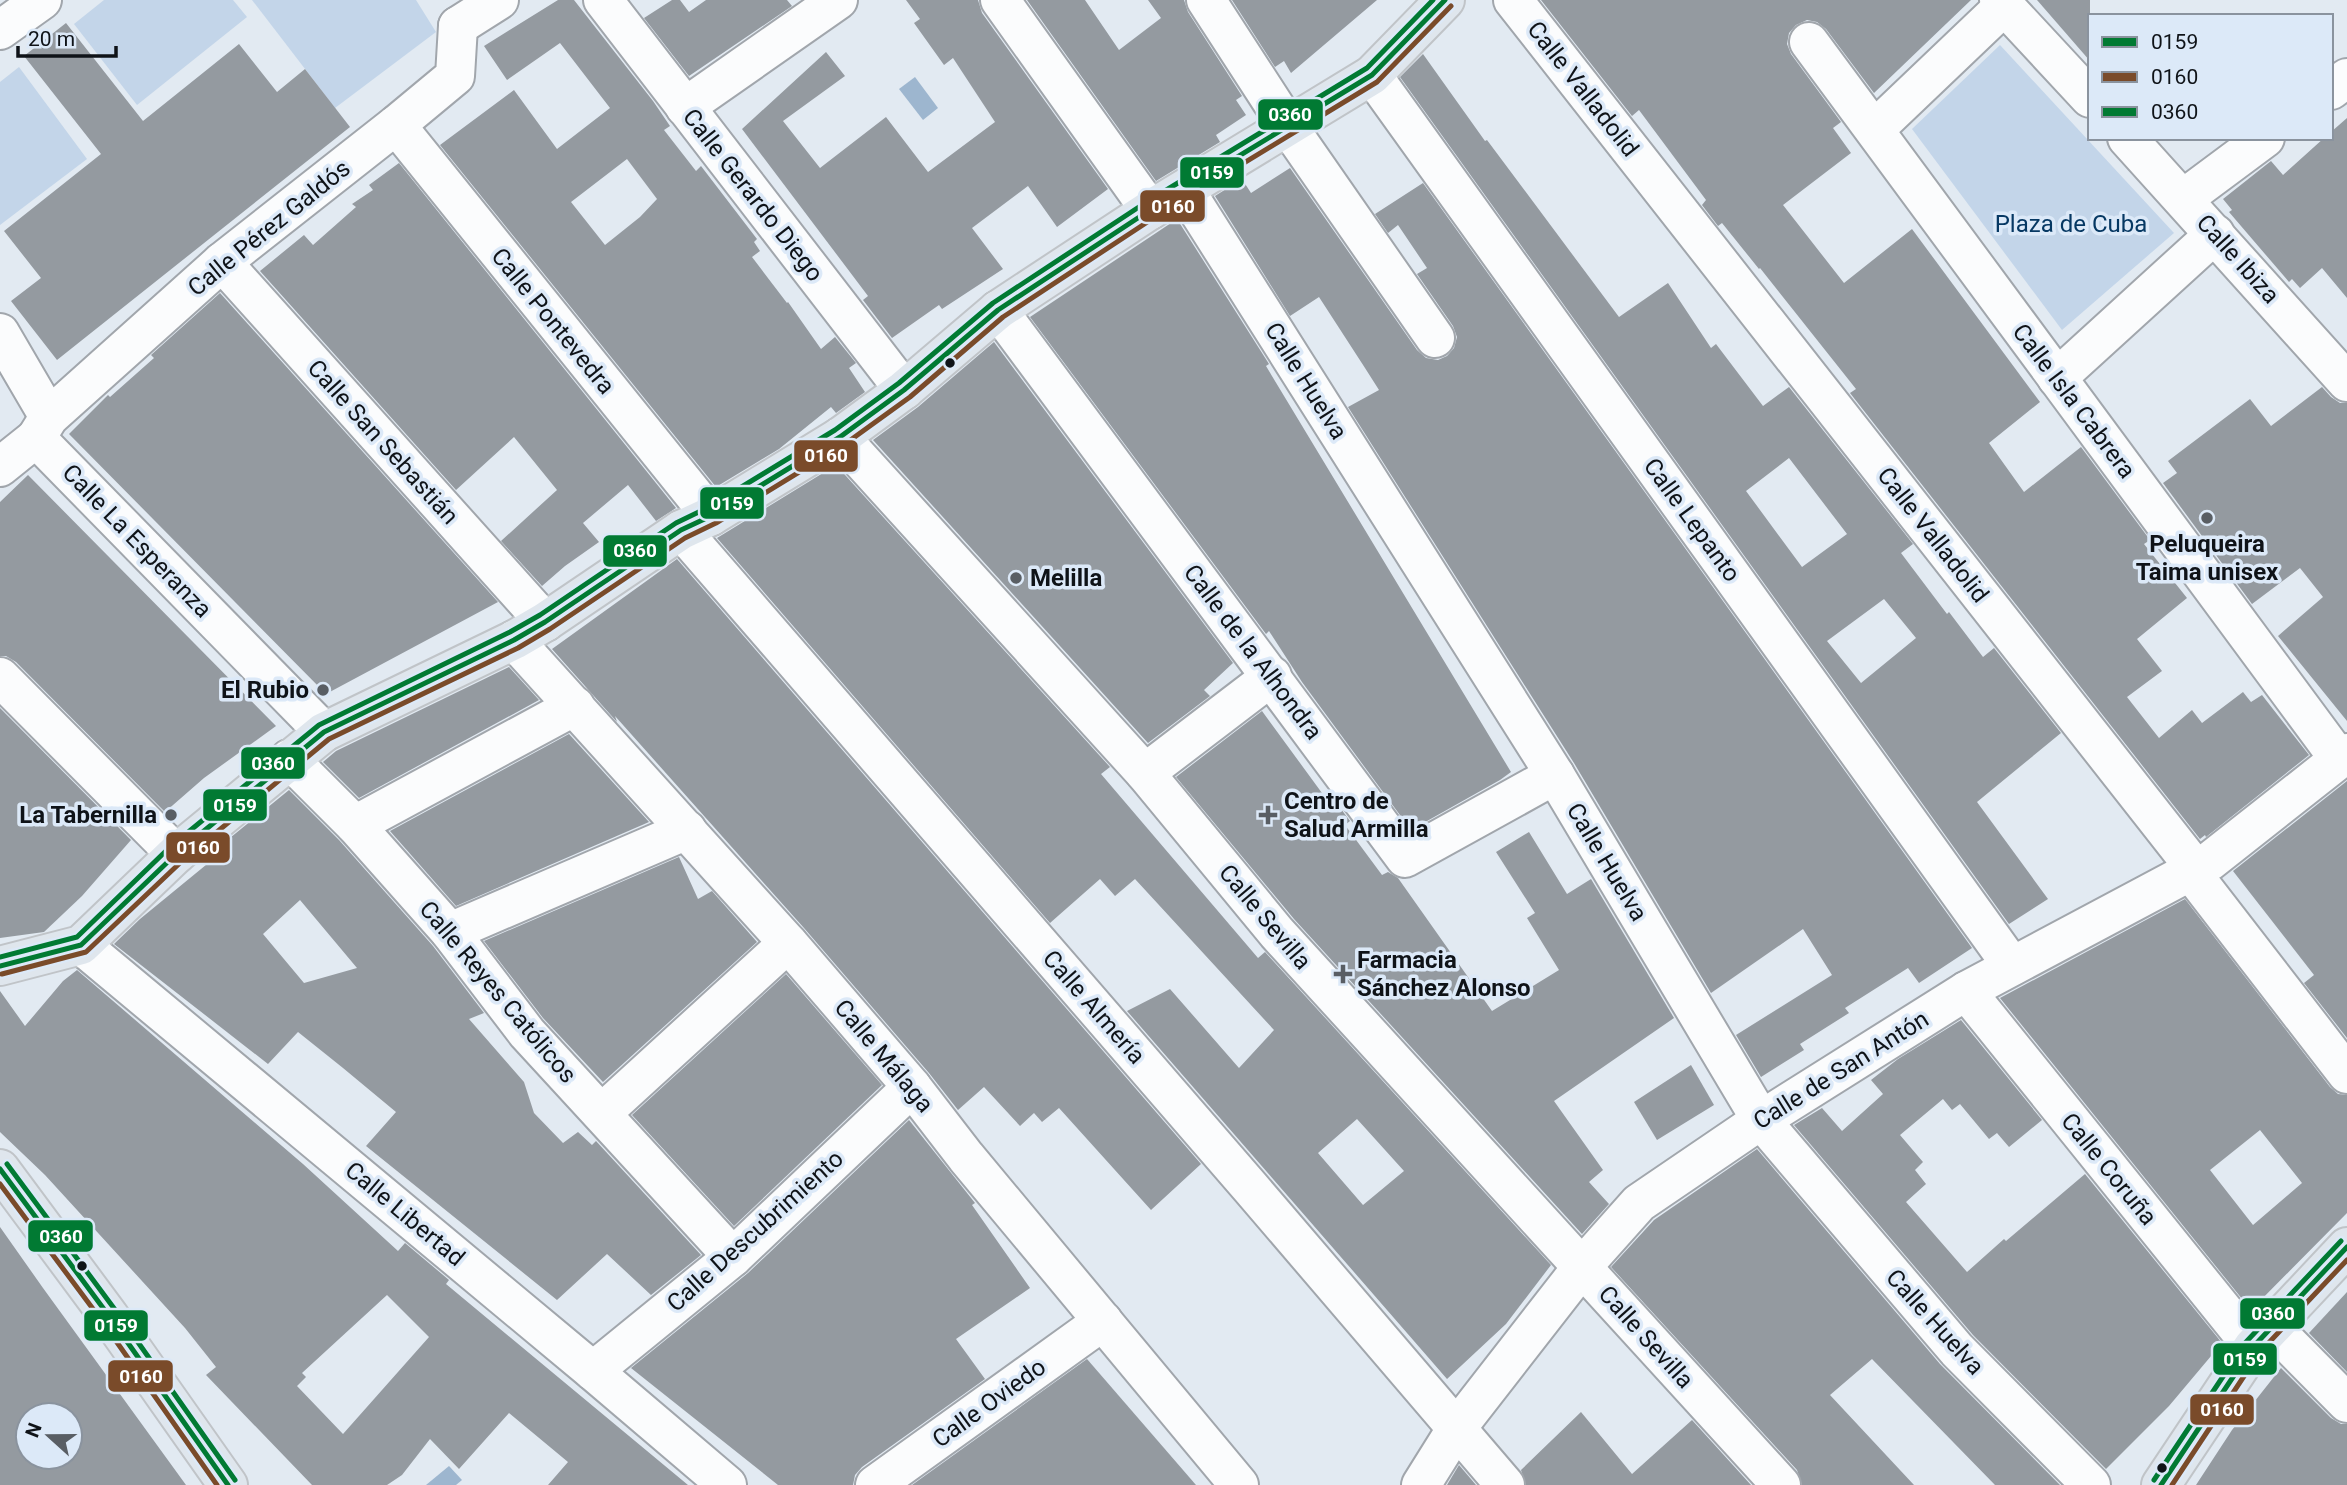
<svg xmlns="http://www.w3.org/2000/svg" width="2347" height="1485" font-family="Roboto,sans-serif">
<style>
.green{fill:#c3d5e9}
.water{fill:#9db6cf}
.building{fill:#949aa0;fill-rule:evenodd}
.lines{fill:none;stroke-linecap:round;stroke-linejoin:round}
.minor-casing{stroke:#a1a6ac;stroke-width:42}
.major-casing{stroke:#c0c4c8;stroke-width:42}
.minor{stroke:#fbfcfd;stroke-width:38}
.major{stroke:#dfe6ed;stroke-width:38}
.bus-1-casing{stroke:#dce9f8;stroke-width:10}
.bus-2-casing{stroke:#dce9f8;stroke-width:10}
.bus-3-casing{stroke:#dce9f8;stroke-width:10}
.bus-1{stroke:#017a33;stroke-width:5}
.bus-2{stroke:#7a4b2a;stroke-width:5}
.bus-3{stroke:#017a33;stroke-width:5}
.bus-dot{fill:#0f1318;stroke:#dce9f8;stroke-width:2.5}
.poi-dot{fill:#595e64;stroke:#dce9f8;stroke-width:2.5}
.labels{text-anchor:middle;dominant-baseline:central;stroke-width:7;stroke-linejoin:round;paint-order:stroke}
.street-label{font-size:24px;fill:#0f1318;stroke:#dce9f8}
.park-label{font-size:24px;fill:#063863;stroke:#dce9f8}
.poi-label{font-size:24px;font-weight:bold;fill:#0f1318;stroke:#dce9f8;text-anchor:start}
.line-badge{stroke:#dce9f8;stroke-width:2.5}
.badge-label{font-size:19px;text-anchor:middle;font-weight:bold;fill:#fff}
</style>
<rect width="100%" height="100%" fill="#e2eaf2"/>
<!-- green -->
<g class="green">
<polygon points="104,0 233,0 247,17 137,105 74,24"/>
<polygon points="252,0 416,0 436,32 335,108"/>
<polygon points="2000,45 2174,233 2062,330 1912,129"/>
<polygon points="19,67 87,159 0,225 0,82"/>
</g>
<!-- water -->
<g class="water">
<polygon points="915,77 938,108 923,120 899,89"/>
<polygon points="449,1466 462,1480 456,1485 426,1485"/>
</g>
<!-- building -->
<g class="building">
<path d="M 558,0 L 574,0 L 653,101 L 670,126 L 664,130 L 696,171 L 701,166 L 757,239 L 754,242 L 760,251 L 752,257 L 787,303 L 788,302 L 821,349 L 835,337 L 856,363 L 849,368 L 865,392 L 836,413 L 831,407 L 779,449 L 716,487 L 440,145 L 514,90 L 557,149 L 610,108 L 560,43 L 507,80 L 484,46 ZM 627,159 L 657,199 L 640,217 L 605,245 L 571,202 Z"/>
<polygon points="672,0 680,0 689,12 706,0 787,0 792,6 689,76 644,18"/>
<polygon points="906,0 978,0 982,13 1108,189 1057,227 1028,186 972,228 1003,269 942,309 939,305 892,338 863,300 868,296 742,129 826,52 845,76 783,121 820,168 886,117 928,172 995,122 953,58 944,65 914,23 920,19"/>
<polygon points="1027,0 1085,0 1119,50 1161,18 1148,0 1184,0 1188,12 1242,96 1236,100 1246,115 1216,135 1220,142 1156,181"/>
<polygon points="1232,0 1377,0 1291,73 1284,61 1275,67"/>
<polygon points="1541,0 1971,0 1874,93 1826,29 1817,22 1807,20 1796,25 1789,33 1787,44 1791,54 1841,122 1833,128 1851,153 1783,205 1844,283 1912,229 2040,402 1989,443 2024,492 2081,447 2150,540 2144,544 2187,598 2137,639 2162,671 2127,697 2159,738 2192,710 2202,723 2243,692 2251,702 2262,695 2309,755 2206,837 2205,835 2200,839 1850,393 1856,389 1760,268 1759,269 1722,223 1718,226 1702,205 1706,200 1639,110 1632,116"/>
<polygon points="2037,0 2090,0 2090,61"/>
<polygon points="66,23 143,121 239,44 277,92 305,69 350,127 57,360 11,301 41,278 4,231 101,154 24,56"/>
<path d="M 1423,54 L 1485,141 L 1487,140 L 1619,317 L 1668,283 L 1711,348 L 1716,344 L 1763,406 L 1789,387 L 1913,544 L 1901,553 L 1947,614 L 1949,612 L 1983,657 L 1994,648 L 2061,733 L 1977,802 L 2048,899 L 2009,924 L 1400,77 ZM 1789,458 L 1847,534 L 1802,567 L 1746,491 ZM 1884,599 L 1916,638 L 1861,683 L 1827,641 Z"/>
<polygon points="2347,118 2347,298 2322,268 2300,288 2292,279 2289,282 2229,212 2232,210 2223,199 2271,161 2283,175 2324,138 2331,138 2331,132"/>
<polygon points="399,163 676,508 656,521 628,485 583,523 599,542 565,566 542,586 501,541 557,490 514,437 456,490 260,271 304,235 313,245 356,207 352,204 373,190 369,185"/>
<polygon points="1290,168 1417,350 1426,358 1438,360 1447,356 1454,348 1457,337 1453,326 1417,274 1427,268 1398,225 1388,233 1375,214 1423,183 1972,948 1919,983 1908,968 1845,1008 1849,1013 1800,1044 1804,1050 1761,1077 1736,1035 1832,975 1803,929 1711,993 1574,763 1348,407 1379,390 1365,368 1319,297 1290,316 1215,196 1242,179 1251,193"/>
<polygon points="1177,219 1269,364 1266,366 1511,772 1500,780 1411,830 1302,682 1269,631 1266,634 1030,317"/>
<polygon points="220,293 498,602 326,694 69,434 108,395 110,397 154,358 151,355"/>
<polygon points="994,342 1233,663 1204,690 1210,696 1148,743 873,440 918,407"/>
<polygon points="2322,387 2331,397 2340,403 2347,403 2347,721 2278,636 2323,597 2300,568 2252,604 2163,483 2177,473 2168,461 2250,399 2271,426"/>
<path d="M 836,465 L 1110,767 L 1101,774 L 1258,958 L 1265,952 L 1551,1265 L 1506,1324 L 1447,1379 L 1127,1011 L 1170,989 L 1239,1068 L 1274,1030 L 1135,879 L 1115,896 L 1100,879 L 1050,923 L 717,538 ZM 1357,1119 L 1404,1171 L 1363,1205 L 1318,1153 Z"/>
<polygon points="28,475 276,726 204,778 165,812 16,662 6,656 0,656 0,502"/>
<polygon points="677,559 1201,1164 1151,1210 1059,1108 1042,1122 1034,1113 1020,1126 984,1087 958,1110 929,1073 804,928 615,716 617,722 552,649"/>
<polygon points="509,667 539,700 359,798 323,762 336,751"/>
<polygon points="0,708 131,840 82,896 44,932 0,938"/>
<polygon points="1262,711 1330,804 1335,801 1350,821 1345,825 1382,875 1388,872 1398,878 1492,1011 1559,970 1527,918 1535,913 1496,852 1529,832 1567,894 1591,879 1674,1018 1554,1101 1603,1170 1589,1182 1609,1204 1582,1234 1294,919 1176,777"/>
<polygon points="569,734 649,822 456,906 390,831"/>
<polygon points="2347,781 2347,1038 2304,983 2314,975 2233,871"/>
<path d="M 289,790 L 339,840 L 433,946 L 484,1013 L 469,1019 L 524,1082 L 534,1113 L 563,1143 L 578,1132 L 592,1145 L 596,1141 L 701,1255 L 651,1295 L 607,1254 L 557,1300 L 366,1146 L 396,1112 L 343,1068 L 298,1032 L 268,1064 L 114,944 L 140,919 L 212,860 L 209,855 ZM 300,900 L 357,968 L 304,983 L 263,934 Z"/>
<polygon points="679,857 698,899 712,891 757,942 603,1082 543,1018 484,941"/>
<path d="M 2185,899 L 2330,1087 L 2338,1094 L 2347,1095 L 2347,1213 L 2251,1310 L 2000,998 ZM 2260,1130 L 2302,1183 L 2253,1225 L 2210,1170 Z"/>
<path d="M 77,970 L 303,1164 L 398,1251 L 405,1243 L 449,1280 L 446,1284 L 688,1485 L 548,1485 L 568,1462 L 509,1413 L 459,1469 L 430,1439 L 402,1475 L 387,1485 L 312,1485 L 206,1375 L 216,1367 L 185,1328 L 45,1175 L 0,1132 L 0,991 L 25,1026 L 63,981 ZM 387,1295 L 429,1337 L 343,1434 L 297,1386 L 306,1377 L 302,1373 Z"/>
<polygon points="786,974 882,1085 734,1226 632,1115"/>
<polygon points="1961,1020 2042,1120 2009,1147 1997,1133 1989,1139 1960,1104 1952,1110 1943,1099 1900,1135 1923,1162 1915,1170 1926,1184 1906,1202 1967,1272 2004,1239 2006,1241 2085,1174 2222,1343 2169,1406 2106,1469 1973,1335 1794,1125 1822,1108 1842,1131 1883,1094 1871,1080 1898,1059"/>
<polygon points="1691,1065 1714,1105 1657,1140 1634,1102"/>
<polygon points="909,1120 975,1203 972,1205 1030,1288 956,1339 985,1379 862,1467 855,1475 853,1485 778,1485 631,1368 748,1273"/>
<polygon points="1757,1149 1940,1364 2060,1485 1995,1485 1872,1359 1830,1395 1914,1485 1802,1485 1797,1470 1611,1267 1654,1220"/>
<path d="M 0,1227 L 43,1288 L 186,1485 L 0,1485 ZM 28,1415 L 70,1415 L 70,1457 L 28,1457 Z"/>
<polygon points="2347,1292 2347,1372 2309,1333"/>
<polygon points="1087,1359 1196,1485 912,1485"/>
<polygon points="2281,1368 2331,1418 2341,1424 2347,1424 2347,1485 2196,1485 2232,1430"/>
<polygon points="1581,1412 1632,1474 1692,1420 1751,1485 1526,1485 1521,1470"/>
<polygon points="1459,1465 1476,1485 1447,1485"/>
</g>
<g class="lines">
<!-- minor casing -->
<g class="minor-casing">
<g id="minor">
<polyline points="603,0 904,390"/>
<polyline points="1000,0 1150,210"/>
<polyline points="1206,0 1287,125 1435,338"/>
<polyline points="1513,0 2187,858 2191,872 2347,1074"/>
<polyline points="1999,0 2090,98"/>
<polyline points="458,26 499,0"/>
<polyline points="0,30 42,0"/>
<polyline points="1809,42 2339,759"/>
<polyline points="1372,75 2012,966"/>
<polyline points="2331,90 2347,78"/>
<polyline points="685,107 838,0"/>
<polyline points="396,125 711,516"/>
<polyline points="1875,129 2004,6"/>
<polyline points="2127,138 2347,382"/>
<polyline points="1185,190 1555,775 1761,1120 1957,1350 2091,1485"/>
<polyline points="2183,199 2265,138"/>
<polyline points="222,262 545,622"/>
<polyline points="998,310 1405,858 1555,775"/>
<polyline points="0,333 49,417"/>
<polyline points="2057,378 2215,234"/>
<polyline points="840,437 1145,773 1277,933 1781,1485"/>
<polyline points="0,467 36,438"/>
<polyline points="681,530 1250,1187 1505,1485"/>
<polyline points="514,640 788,943 912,1087 966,1157 1239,1485"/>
<polyline points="0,677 176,854"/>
<polyline points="324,732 36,438 49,417 222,262 396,125 455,76 458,26"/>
<polyline points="289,759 355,825 450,932 527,1033 733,1257"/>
<polyline points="1145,773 1272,676"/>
<polyline points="355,825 575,706"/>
<polyline points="450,932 687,830"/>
<polyline points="81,945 593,1371 727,1485"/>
<polyline points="1966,991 2253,1347"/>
<polyline points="602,1113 788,943"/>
<polyline points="2272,1327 2347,1403"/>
<polyline points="593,1371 733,1257 912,1087"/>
<polyline points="875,1485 1103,1321"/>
<polyline points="1421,1485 1456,1429 1582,1267 1639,1203 1761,1120 1966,991 2210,861 2347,753"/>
</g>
</g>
<!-- major casing -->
<g class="major-casing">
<g id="major">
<polyline points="0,966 81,945 176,854 324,732 514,640 545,622 681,530 711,516 840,437 904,390 998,310 1150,210 1372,75 1445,0"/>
<polyline points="0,1169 109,1316 228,1485"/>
<polyline points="2161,1485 2253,1347 2347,1247"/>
</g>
</g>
<!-- minor -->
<use href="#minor" class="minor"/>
<!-- major -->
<use href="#major" class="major"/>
<!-- bus-1 casing -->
<g class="bus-1-casing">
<g id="bus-1">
<polyline points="0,966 81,945 176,854 324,732 514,640 545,622 681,530 711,516 840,437 904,390 998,310 1150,210 1372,75 1445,0"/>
<polyline points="0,1169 109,1316 228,1485"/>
<polyline points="2161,1485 2253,1347 2347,1247"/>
</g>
</g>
<!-- bus-2 casing -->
<g class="bus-2-casing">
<g id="bus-2">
<polyline points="2,974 86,952 182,861 329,739 518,648 550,629 685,538 716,523 845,444 910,397 1003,317 1155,217 1377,82 1451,6"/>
<polyline points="0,1184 102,1321 217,1485"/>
<polyline points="2172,1485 2260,1352 2347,1260"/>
</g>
</g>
<!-- bus-3 casing -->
<g class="bus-3-casing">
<g id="bus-3">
<polyline points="0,957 77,937 170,847 319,725 510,632 540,615 676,523 707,508 835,430 899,383 993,303 1145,203 1367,68 1433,0"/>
<polyline points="7,1164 116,1311 235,1480"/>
<polyline points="2154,1480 2246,1342 2341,1241"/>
</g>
</g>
<!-- bus-1 -->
<use href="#bus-1" class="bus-1"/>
<!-- bus-2 -->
<use href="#bus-2" class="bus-2"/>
<!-- bus-3 -->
<use href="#bus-3" class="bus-3"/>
</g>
<!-- markers -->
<g class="bus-dot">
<circle cx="950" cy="363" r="6"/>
<circle cx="82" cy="1266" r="6"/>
<circle cx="2162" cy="1468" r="6"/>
</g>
<g class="poi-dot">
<circle cx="2207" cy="518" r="7"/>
<circle cx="1016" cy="578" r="7"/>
<circle cx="323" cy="690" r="7"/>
<circle cx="171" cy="815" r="7"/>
<path d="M1264.5 804.5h7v7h7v7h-7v7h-7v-7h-7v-7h7z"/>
<path d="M1339.5 963.5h7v7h7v7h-7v7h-7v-7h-7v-7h7z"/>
</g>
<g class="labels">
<!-- street labels -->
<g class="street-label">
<text transform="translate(1583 89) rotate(52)">Calle Valladolid</text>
<text transform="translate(753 195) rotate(52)">Calle Gerardo Diego</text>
<text transform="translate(269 228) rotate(-39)">Calle Pérez Galdós</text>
<text transform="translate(2238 259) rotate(48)">Calle Ibiza</text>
<text transform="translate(553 321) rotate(51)">Calle Pontevedra</text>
<text transform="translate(1306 381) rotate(58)">Calle Huelva</text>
<text transform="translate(2074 401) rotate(53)">Calle Isla Cabrera</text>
<text transform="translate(383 442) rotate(48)">Calle San Sebastián</text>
<text transform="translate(1692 520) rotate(54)">Calle Lepanto</text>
<text transform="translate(1933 535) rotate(52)">Calle Valladolid</text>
<text transform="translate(137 541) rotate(46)">Calle La Esperanza</text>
<text transform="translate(1253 652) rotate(53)">Calle de la Alhondra</text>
<text transform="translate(1607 862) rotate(59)">Calle Huelva</text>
<text transform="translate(1265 917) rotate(50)">Calle Sevilla</text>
<text transform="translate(498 992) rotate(50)">Calle Reyes Católicos</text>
<text transform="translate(1094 1007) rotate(49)">Calle Almería</text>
<text transform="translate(884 1056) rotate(50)">Calle Málaga</text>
<text transform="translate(1841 1070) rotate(-32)">Calle de San Antón</text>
<text transform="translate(2109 1169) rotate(51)">Calle Coruña</text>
<text transform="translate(405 1214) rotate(40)">Calle Libertad</text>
<text transform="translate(755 1231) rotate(-42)">Calle Descubrimiento</text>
<text transform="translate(1935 1322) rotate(48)">Calle Huelva</text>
<text transform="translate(1646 1337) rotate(48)">Calle Sevilla</text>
<text transform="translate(989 1403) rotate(-36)">Calle Oviedo</text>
</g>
<!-- park labels -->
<g class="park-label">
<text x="2071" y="224">Plaza de Cuba</text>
</g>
<!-- poi labels -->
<g class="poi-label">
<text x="2207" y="544" text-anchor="middle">Peluqueira<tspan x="2207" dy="28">Taima unisex</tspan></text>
<text x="1030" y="578">Melilla</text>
<text x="309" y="690" text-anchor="end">El Rubio</text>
<text x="1284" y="801">Centro de<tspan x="1284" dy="28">Salud Armilla</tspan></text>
<text x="157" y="815" text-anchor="end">La Tabernilla</text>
<text x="1357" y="960">Farmacia<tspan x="1357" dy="28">Sánchez Alonso</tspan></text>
</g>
</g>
<g class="line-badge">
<rect x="1257" y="98" width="67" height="33" rx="7" fill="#017a33"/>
<rect x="1179" y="156" width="66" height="33" rx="7" fill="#017a33"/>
<rect x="1139" y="189" width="67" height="34" rx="7" fill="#7a4b2a"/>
<rect x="793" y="439" width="66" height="34" rx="7" fill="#7a4b2a"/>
<rect x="699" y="486" width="66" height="34" rx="7" fill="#017a33"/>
<rect x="602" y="534" width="66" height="34" rx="7" fill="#017a33"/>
<rect x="240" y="746" width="66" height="34" rx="7" fill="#017a33"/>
<rect x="202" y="788" width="66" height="34" rx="7" fill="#017a33"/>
<rect x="165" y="831" width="66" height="33" rx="7" fill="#7a4b2a"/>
<rect x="27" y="1219" width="67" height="34" rx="7" fill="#017a33"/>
<rect x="2239" y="1297" width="67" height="33" rx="7" fill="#017a33"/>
<rect x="83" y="1309" width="66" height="33" rx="7" fill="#017a33"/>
<rect x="2212" y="1342" width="66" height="34" rx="7" fill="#017a33"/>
<rect x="107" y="1359" width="67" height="34" rx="7" fill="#7a4b2a"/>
<rect x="2189" y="1393" width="66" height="33" rx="7" fill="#7a4b2a"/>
</g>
<g class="badge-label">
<text x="1290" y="121">0360</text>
<text x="1212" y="179">0159</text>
<text x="1173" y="213">0160</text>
<text x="826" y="462">0160</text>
<text x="732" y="510">0159</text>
<text x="635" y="557">0360</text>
<text x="273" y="770">0360</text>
<text x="235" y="812">0159</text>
<text x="198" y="854">0160</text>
<text x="61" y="1243">0360</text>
<text x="2273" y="1320">0360</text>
<text x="116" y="1332">0159</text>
<text x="2245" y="1366">0159</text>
<text x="141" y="1383">0160</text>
<text x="2222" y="1416">0160</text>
</g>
<!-- legend -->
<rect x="2088" y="14" width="245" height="126" fill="#dce9f8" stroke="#8a939e" stroke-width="2"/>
<rect x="2102" y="37" width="35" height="10" fill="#017a33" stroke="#8a939e" stroke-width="2"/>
<text x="2151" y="49" font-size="21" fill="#0f1318">0159</text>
<rect x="2102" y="72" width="35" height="10" fill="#7a4b2a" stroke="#8a939e" stroke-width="2"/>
<text x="2151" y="84" font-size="21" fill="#0f1318">0160</text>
<rect x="2102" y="107" width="35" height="10" fill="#017a33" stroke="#8a939e" stroke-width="2"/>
<text x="2151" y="119" font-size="21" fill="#0f1318">0360</text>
<!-- north arrow -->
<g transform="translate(49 1436) rotate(291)"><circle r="33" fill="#dce9f8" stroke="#8a939e" stroke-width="2"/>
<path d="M0-5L12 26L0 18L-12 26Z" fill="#595e64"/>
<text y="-10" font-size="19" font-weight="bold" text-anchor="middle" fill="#0f1318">N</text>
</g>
<!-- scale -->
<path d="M18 46v10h98v-10" fill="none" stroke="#0f1318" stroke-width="3.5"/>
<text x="28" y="46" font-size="21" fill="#0f1318" stroke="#dce9f8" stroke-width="5" paint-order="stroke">20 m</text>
</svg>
